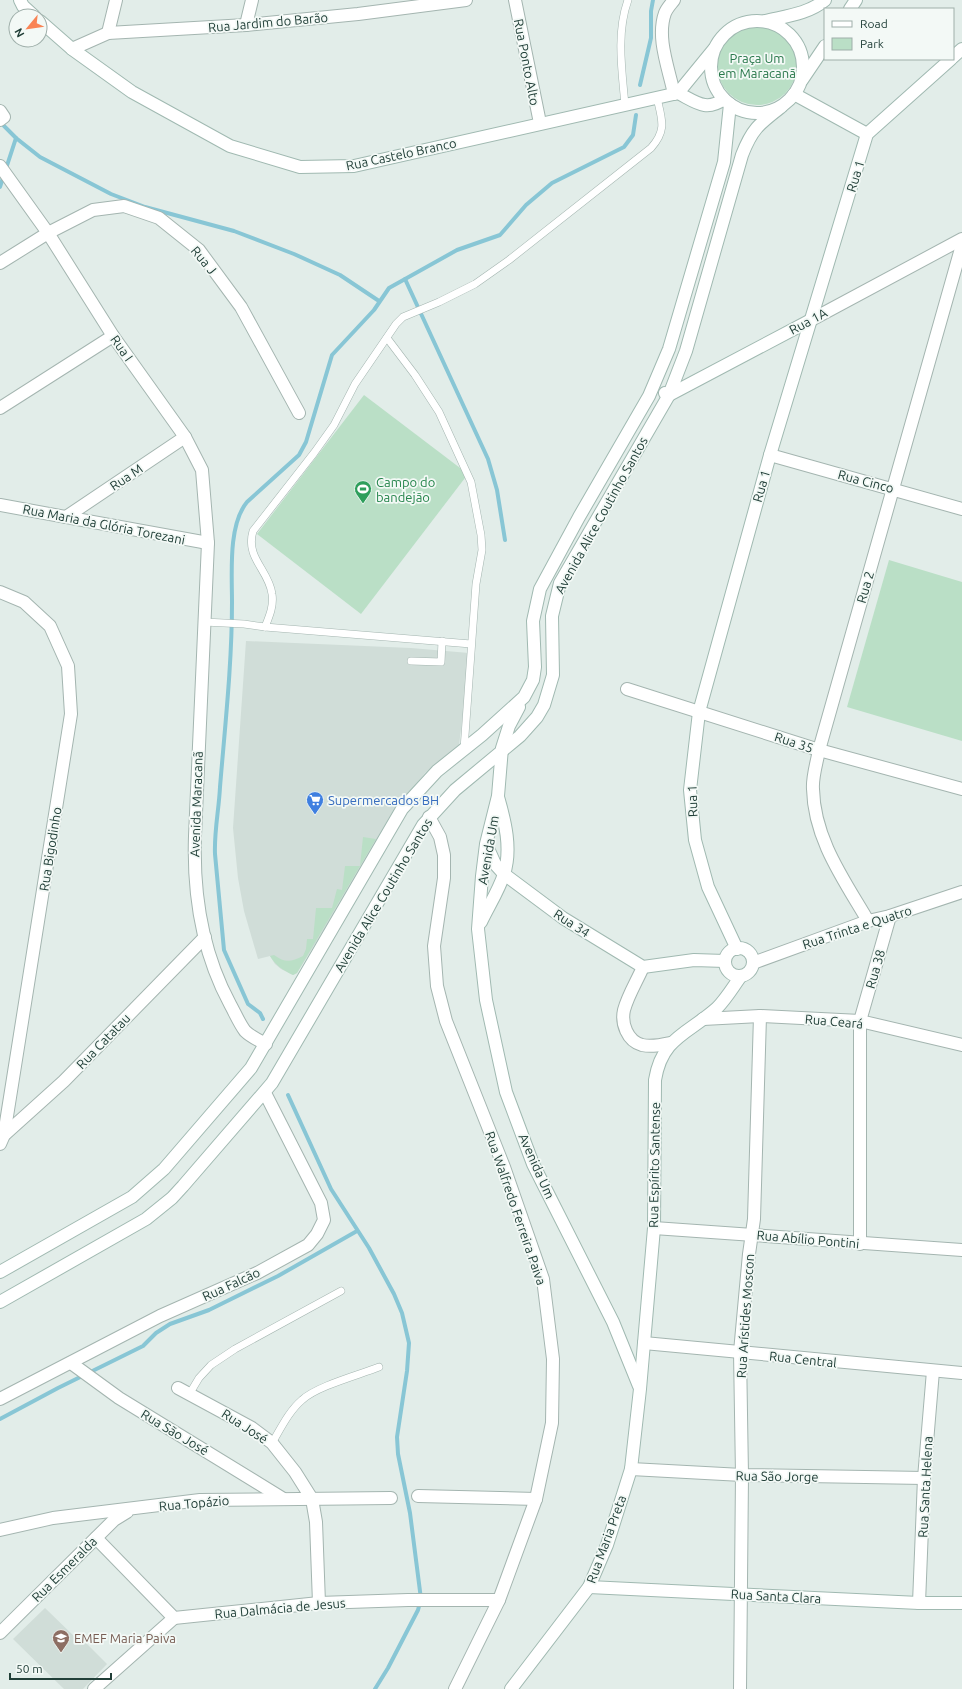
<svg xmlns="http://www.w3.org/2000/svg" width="962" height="1689" font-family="Ubuntu,sans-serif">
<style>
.built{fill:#d0ddd8}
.green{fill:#badfc6}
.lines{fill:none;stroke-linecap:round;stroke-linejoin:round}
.stream{stroke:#88c6d5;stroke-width:4}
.lane-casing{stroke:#a4b5b0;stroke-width:8}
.street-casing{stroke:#a4b5b0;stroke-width:14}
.secondary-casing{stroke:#a0b9b1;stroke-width:14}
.lane{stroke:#fff;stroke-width:7}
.street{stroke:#fff;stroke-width:12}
.secondary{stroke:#fff;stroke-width:12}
.labels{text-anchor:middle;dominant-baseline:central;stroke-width:3.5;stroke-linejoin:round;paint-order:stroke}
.street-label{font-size:13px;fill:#213f38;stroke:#f3f9f6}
.park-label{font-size:13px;fill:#29784b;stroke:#f3f9f6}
.leisure-label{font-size:13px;fill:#27864d;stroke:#f3f9f6;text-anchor:start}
.shop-label{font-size:13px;fill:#366cbe;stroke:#f3f9f6;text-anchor:start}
.education-label{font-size:13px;fill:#785e54;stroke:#f3f9f6;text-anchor:start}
</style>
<rect width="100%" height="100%" fill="#e2ede9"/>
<!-- built -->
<g class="built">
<polygon points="246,641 411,648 469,653 466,690 459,745 425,773 414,787 297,973 293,975 281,969 275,964 270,956 258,959 244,911 238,878 233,828"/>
<polygon points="45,1608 79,1641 82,1639 107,1664 83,1689 64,1689 13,1639"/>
</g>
<!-- green -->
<g class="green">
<circle cx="757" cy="65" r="40"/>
<polygon points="364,395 468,474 361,614 257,534"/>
<polygon points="889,560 962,582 962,741 847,707"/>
<path d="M 363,837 L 376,839 L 297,973 L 293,975 C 283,970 276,966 270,956 L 274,955 C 285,963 291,962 303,956 L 306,949 L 307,939 L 313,939 L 316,908 L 332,908 L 337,889 L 342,890 L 345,866 L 360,866 Z"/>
</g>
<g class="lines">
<!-- stream -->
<g class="stream">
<polyline points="640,85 651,38 651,11 653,0"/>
<polyline points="0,122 16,138 40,157 111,194 145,207 234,231 294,254 340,275 379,301"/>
<polyline points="0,187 16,138"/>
<polyline points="405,279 488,459 497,490 505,540"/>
<path d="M 263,1019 L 260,1013 L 248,1004 L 224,950 L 215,854 C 214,832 219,809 220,787 C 225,726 232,664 232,602 C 232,573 228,525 247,502 L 299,455 L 306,442 L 332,355 L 374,310 L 389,288 L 457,250 L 500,235 L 526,205 L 552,183 L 624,147 L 633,135 L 636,115"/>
<polyline points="288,1095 331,1189 369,1248 394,1294 402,1313 409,1343 407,1371 397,1437 398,1454 410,1513 421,1599 418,1610 388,1668 375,1689"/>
<polyline points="0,1419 58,1388 143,1346 156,1333 170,1324 209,1310 278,1276 357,1231"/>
</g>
<!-- lane casing -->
<g class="lane-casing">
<g id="lane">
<path d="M 625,105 C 622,71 616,33 628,0"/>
<polyline points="387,338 415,375 439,412 471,482 481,535 482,550 476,584 464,749"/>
<polyline points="204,622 244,624 265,627 471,644"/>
<path d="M 265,627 C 269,617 274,606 272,594 C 269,570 245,558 253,531 L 314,453 L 334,425 L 355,384 L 396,324 L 403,317 L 439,302 L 475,284 L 509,260 L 651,148 C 667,130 662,120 657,98"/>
<polyline points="411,661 441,662 442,641"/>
<polyline points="190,1393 199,1378 211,1365 235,1349 341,1291"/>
<path d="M 272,1443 C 281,1428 289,1411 302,1400 C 317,1386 359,1375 379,1367"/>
</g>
</g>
<!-- street casing -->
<g class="street-casing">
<g id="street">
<polyline points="515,0 540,123"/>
<path d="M 674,0 C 671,4 667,8 665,13 C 656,38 669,69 674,94"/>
<polyline points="246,25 252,0"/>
<polyline points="108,33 116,0"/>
<polyline points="72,49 108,33 246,25 358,14 466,0"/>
<polyline points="0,111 4,117 0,120"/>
<path d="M 0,166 L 48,233 L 113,336 L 185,437 L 202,470 L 208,543 L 195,836 C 193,894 202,952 230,1004 C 235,1013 239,1023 245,1031 C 251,1037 258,1040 266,1044"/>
<polyline points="0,263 48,233 93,210 124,206 159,218 199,250 241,307 299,413"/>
<polyline points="811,320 962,239"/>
<polyline points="0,408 113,336"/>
<polyline points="770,455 962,509"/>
<polyline points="0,505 208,543"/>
<polyline points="66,517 185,437"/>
<polyline points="0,592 24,602 50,626 68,666 71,714 4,1135"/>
<polyline points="627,689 819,750 962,789"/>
<polyline points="429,817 440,837 444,855 444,878 434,946 437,986 446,1021 504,1167 543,1279 553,1359 552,1423 536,1499 499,1600 455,1689"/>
<path d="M 868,921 C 844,880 814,839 813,789 C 812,777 817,762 819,750 L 962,245"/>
<polyline points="753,963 868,921 890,916 962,892"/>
<path d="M 643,967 C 637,981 628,995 624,1010 C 621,1023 627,1041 642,1045 C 652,1047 661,1045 670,1043"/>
<polyline points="703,1019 760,1016 860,1021 962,1045"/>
<polyline points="0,1144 4,1135 64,1081 205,937"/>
<polyline points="654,1228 962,1250"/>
<polyline points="860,1244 860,1021 890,916"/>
<polyline points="644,1343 962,1373"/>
<polyline points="71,1363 119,1398 282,1498"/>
<polyline points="178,1388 252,1428 272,1443 295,1472 312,1499 316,1522 319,1603"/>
<polyline points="0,1399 160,1316 257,1273 308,1245 317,1234 324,1220 321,1203 265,1093"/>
<polyline points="631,1469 742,1475 924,1478"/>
<polyline points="418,1496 536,1499"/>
<polyline points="0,1530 53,1518 200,1500 391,1498"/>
<polyline points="96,1538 174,1618 319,1603 408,1600 499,1600"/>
<polyline points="919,1603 924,1478 933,1371"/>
<polyline points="0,1633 114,1520 127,1512"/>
<polyline points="94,1689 174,1618"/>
<polyline points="740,1689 742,1475 740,1352 749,1254 754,1219 760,1016"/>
</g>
</g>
<!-- secondary casing -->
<g class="secondary-casing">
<g id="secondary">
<polyline points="20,0 23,6 34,16"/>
<polyline points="850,9 856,0"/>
<polyline points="40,21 72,49 132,92 230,146 300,167 354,166 678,93 714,49"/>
<path d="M 765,21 C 786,16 808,14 825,0"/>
<circle cx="757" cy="67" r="46"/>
<polyline points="953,57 962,49"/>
<polyline points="802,80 825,46"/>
<path d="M 678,93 C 696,102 706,112 724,99"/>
<polyline points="794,94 867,134"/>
<polyline points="665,393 669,395 811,320"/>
<polyline points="519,707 509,726 502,748 498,796 486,844 482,876 478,929 486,1000 506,1092 533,1164 613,1322 639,1386"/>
<polyline points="487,846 495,864 504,874 563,918 643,967 694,960 725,961"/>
<path d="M 481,922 C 488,907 499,890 504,874 C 512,849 505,821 498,797"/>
<circle cx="739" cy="962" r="14"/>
<polyline points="737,949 708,887 695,840 690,790 699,712 770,455 867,134 951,59"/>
<polyline points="0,1272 132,1197 164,1169 251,1068 402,809 437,771 482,735 524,697 533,680 535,667 533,621 540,589 579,517 649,396 669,349 724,162 730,104"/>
<path d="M 0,1302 L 146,1219 L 172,1198 L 183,1186 L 272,1083 L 423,825 L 455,790 L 520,736 L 537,717 L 544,705 L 553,675 L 552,616 L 560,583 L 669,395 L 686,351 L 742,155 C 752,129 759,124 781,107"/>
<polyline points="589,1587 919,1603 962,1603"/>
<path d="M 511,1689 L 589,1587 L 607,1545 L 631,1469 L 640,1389 L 654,1228 L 655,1080 C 662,1037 688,1034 717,1008 C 726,999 733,987 741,976"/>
</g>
</g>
<!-- lane -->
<use href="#lane" class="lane"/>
<!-- street -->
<use href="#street" class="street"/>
<!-- secondary -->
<use href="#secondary" class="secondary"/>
</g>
<!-- icons -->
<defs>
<g id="stadium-pin" transform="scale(0.9)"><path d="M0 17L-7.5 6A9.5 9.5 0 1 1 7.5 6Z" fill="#2e9e5b" stroke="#f3f9f6"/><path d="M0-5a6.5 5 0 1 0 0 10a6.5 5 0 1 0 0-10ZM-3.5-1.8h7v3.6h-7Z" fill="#fff"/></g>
<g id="supermarket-pin" transform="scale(0.9)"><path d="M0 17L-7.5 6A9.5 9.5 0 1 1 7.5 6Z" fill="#3f7fe0" stroke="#f3f9f6"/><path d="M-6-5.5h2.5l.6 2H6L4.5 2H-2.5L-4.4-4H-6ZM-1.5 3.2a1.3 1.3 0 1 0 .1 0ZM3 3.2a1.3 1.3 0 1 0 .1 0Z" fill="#fff"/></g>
<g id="school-pin" transform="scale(0.9)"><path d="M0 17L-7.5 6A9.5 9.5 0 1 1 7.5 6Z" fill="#8d6e63" stroke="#f3f9f6"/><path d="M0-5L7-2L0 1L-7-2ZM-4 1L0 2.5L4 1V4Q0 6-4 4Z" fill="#fff"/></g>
</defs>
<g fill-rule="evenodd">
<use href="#stadium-pin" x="363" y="489"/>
<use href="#supermarket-pin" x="315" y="800"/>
<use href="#school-pin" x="61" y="1638"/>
</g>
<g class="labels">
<!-- street labels -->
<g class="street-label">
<text transform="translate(268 22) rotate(-5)">Rua Jardim do Barão</text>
<text transform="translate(527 62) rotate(79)">Rua Ponto Alto</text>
<text transform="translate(401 154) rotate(-12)">Rua Castelo Branco</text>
<text transform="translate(855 176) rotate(-73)">Rua 1</text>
<text transform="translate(204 260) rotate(50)">Rua J</text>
<text transform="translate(808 321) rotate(-28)">Rua 1A</text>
<text transform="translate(122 348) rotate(55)">Rua I</text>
<text transform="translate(126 477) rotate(-34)">Rua M</text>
<text transform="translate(866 481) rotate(15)">Rua Cinco</text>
<text transform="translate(761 486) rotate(-74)">Rua 1</text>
<text transform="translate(601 515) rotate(-61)">Avenida Alice Coutinho Santos</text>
<text transform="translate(104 524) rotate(11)">Rua Maria da Glória Torezani</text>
<text transform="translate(865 587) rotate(-74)">Rua 2</text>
<text transform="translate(794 742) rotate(18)">Rua 35</text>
<text transform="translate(692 801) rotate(-92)">Rua 1</text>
<text transform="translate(196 804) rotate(-88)">Avenida Maracanã</text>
<text transform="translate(50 849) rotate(-81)">Rua Bigodinho</text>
<text transform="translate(488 850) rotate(-80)">Avenida Um</text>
<text transform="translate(383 895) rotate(-59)">Avenida Alice Coutinho Santos</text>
<text transform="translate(572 923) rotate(33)">Rua 34</text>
<text transform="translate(857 927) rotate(-18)">Rua Trinta e Quatro</text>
<text transform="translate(875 969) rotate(-74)">Rua 38</text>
<text transform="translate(834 1021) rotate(5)">Rua Ceará</text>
<text transform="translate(103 1041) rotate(-46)">Rua Catatau</text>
<text transform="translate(654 1165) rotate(-89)">Rua Espírito Santense</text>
<text transform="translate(537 1166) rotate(66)">Avenida Um</text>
<text transform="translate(516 1208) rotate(71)">Rua Walfredo Ferreira Paiva</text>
<text transform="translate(808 1239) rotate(5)">Rua Abílio Pontini</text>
<text transform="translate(231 1284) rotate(-25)">Rua Falcão</text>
<text transform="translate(745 1316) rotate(-86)">Rua Arístides Moscon</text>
<text transform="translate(803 1359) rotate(6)">Rua Central</text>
<text transform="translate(245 1426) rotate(33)">Rua José</text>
<text transform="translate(175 1432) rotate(31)">Rua São José</text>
<text transform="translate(777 1476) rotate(1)">Rua São Jorge</text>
<text transform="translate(925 1487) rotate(-87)">Rua Santa Helena</text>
<text transform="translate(194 1503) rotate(-5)">Rua Topázio</text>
<text transform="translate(606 1539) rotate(-70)">Rua Maria Preta</text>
<text transform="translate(64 1569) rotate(-45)">Rua Esmeralda</text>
<text transform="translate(776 1596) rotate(3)">Rua Santa Clara</text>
<text transform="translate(280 1608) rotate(-5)">Rua Dalmácia de Jesus</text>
</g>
<!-- park labels -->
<g class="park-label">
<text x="757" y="58">Praça Um<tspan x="757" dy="15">em Maracanã</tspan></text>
</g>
<!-- leisure labels -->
<g class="leisure-label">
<text x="376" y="482">Campo do<tspan x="376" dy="15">bandejão</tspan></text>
</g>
<!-- shop labels -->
<g class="shop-label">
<text x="328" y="800">Supermercados BH</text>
</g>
<!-- education labels -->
<g class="education-label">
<text x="74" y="1638">EMEF Maria Paiva</text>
</g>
</g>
<!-- legend -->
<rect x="824" y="8" width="130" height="52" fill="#f3f9f6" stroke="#9fafaa"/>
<rect x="832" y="21" width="20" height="6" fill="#ffffff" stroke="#9fafaa"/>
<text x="860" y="28" font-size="12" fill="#213f38">Road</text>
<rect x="832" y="38" width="20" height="12" fill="#badfc6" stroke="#9fafaa"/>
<text x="860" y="48" font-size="12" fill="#213f38">Park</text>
<!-- north arrow -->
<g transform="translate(28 28) rotate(241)"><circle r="19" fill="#f3f9f6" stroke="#9fafaa"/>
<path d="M0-3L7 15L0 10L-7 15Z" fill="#f98455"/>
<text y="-6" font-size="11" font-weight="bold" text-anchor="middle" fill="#213f38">N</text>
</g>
<!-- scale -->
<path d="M10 1673v6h101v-6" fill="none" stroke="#213f38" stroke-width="2"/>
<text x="16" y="1673" font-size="12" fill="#213f38" stroke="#f3f9f6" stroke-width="3" paint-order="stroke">50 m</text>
</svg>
